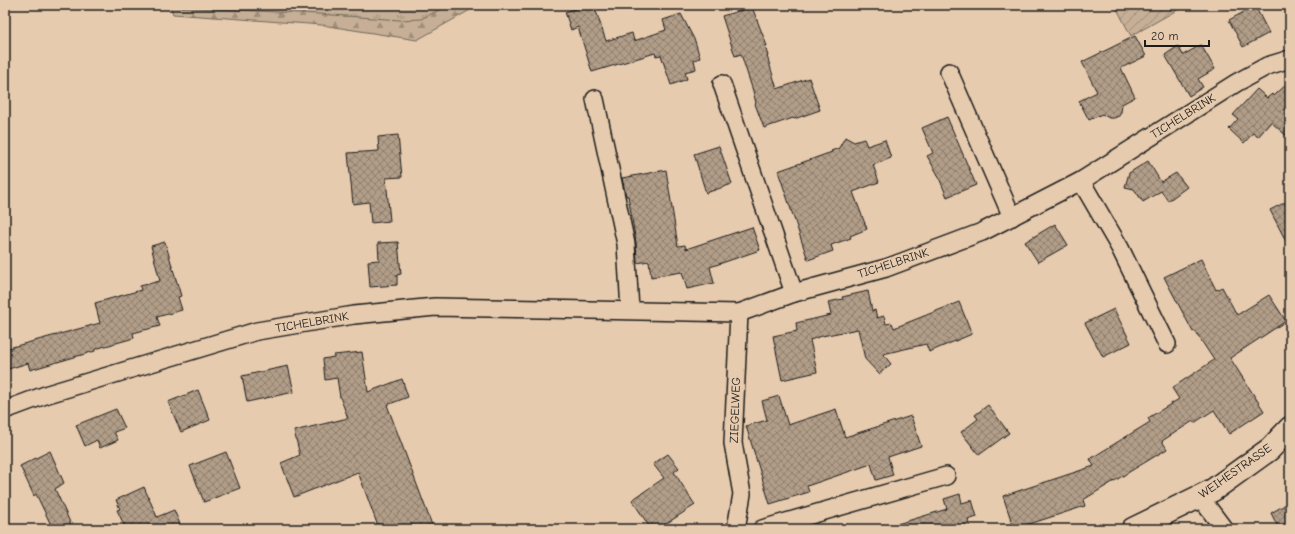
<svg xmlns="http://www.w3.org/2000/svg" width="1295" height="534" font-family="'Comic Neue',sans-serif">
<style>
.forest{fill:url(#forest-firs);stroke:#716659}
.park{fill:url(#park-tufts);stroke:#716659}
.garden{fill:url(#garden-furrows);stroke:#716659}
.building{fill:url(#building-cross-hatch);stroke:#1c1c1c}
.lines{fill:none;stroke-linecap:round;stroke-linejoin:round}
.minor-casing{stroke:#1c1c1c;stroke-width:20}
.secondary-casing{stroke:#1c1c1c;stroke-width:25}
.minor{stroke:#e7cbae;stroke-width:17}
.secondary{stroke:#e7cbae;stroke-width:22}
.labels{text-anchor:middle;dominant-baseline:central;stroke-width:4;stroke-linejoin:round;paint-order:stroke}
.street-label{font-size:12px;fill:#1c1c1c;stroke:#e7cbae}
</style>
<defs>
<pattern id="forest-firs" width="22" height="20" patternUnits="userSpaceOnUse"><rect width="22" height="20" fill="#c6af96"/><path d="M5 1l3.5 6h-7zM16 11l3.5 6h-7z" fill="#a08e7a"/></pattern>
<pattern id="park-tufts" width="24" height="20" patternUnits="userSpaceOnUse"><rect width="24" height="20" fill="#c6af96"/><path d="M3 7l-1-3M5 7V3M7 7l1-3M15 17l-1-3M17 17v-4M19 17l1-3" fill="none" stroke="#a08e7a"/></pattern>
<pattern id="garden-furrows" width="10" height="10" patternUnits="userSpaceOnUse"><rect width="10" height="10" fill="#c6af96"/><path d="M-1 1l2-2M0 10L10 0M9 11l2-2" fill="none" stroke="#a08e7a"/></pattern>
<pattern id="building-cross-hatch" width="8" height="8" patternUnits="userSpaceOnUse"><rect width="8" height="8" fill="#b19d88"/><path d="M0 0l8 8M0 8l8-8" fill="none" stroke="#8f7f6e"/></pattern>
</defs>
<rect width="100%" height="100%" fill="#e7cbae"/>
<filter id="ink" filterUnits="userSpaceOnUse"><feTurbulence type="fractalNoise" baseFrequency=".025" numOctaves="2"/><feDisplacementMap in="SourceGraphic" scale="8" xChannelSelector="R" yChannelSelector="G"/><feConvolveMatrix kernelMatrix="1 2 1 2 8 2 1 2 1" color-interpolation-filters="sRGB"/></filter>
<g filter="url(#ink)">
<!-- forest -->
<polygon class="forest" points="170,5 479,5 417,40 322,25 173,14"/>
<!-- park -->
<polygon class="park" points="174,5 449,5 421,19 400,20 319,14 174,7"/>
<!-- garden -->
<polygon class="garden" points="1115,5 1186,5 1131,36"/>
<!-- building -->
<g class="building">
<polygon points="587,5 594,5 606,41 632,33 634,41 666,30 663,20 681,14 695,41 700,58 694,60 696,69 685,72 687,79 671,85 661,55 656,56 655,53 592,72 578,27 571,30 565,12"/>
<polygon points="1255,6 1269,33 1243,47 1229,20"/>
<polygon points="752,7 767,46 765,46 768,56 767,56 777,89 809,78 820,110 794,119 793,118 764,128 755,104 756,103 753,91 741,54 735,56 722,16"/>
<polygon points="1135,36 1146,56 1121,68 1135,97 1122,104 1121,112 1119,116 1114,118 1109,118 1102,114 1089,120 1079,101 1097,92 1082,62"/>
<polygon points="1201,45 1215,69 1198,79 1203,87 1189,96 1165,55 1178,46 1183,55"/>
<polygon points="1290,81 1290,139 1271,122 1258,137 1253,133 1244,143 1229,129 1238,119 1233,115 1257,89 1267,98 1272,94 1274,96"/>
<polygon points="947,117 976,185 947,197 937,173 927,156 933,153 922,128"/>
<polygon points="398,135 402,177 386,178 390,221 371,223 369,202 353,204 348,153 379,151 378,137"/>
<polygon points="845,137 854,142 864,139 867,146 885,140 891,158 873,165 879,182 853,192 867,229 850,236 851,238 831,245 833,251 808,260 778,171 832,152 831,151 839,148"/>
<polygon points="719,146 732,184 706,193 694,154"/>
<polygon points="1148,161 1161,182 1176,173 1187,187 1168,201 1161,191 1143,202 1134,189 1125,187 1129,173"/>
<polygon points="666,170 678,246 685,245 686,249 752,227 760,250 710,267 714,283 687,289 682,272 651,277 649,261 637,263 636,242 628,196 626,196 622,178"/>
<polygon points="1290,200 1290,249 1270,210"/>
<polygon points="1055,224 1068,245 1038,262 1025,242"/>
<polygon points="165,242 181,296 178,297 182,310 157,317 160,326 133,333 134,338 95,349 95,351 30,370 28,363 5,370 5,349 100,323 95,303 141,290 140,286 160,281 151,246"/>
<polygon points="398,242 401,274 397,275 397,285 370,287 368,261 379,260 378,243"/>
<polygon points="1201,259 1216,290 1222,287 1237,315 1269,295 1286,321 1230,358 1264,411 1229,434 1214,410 1194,423 1193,421 1162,441 1167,449 1083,500 1085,506 1014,529 1003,496 1094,466 1090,459 1150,422 1148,418 1179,399 1172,388 1214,360 1195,331 1193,332 1164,277"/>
<polygon points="868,291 872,311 875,310 877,318 884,316 886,324 892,323 894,328 959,302 972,334 929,352 926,344 883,354 891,364 879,374 865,359 858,329 822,336 810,340 817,372 782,380 773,336 797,331 796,323 831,315 828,302 843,299 842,297"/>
<polygon points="1114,309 1131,343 1103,357 1085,323"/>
<polygon points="362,352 368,392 402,379 408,397 387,405 432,525 421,529 379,529 358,472 294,497 281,463 300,455 294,431 348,418 340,397 337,378 325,380 323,359 334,357 334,355"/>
<polygon points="288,366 294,392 247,402 242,376"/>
<polygon points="198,390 210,420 181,432 168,402"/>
<polygon points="779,396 788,425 836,409 845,437 911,416 921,446 888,457 893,475 876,480 871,464 807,486 809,492 770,504 746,426 767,420 762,401"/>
<polygon points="988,405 1009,433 979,455 961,432 978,419 975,415"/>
<polygon points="116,409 125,428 114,432 118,440 100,448 97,440 85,446 76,425"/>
<polygon points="50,451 64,483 55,489 73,529 53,529 36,494 34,496 20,466"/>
<polygon points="226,452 240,488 204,502 190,466"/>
<polygon points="668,454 679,468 674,472 695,505 658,529 651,529 632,500 664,478 653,464"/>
<polygon points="144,487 157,517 174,510 182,529 126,529 117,510 120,509 116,500"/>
<polygon points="960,494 962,503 972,500 977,517 968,520 971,529 894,529 894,525 947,509 944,499"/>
<polygon points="1290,502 1290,529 1279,529 1271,513"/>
</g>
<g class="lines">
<!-- minor casing -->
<g class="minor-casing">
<g id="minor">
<polyline points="949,72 1012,217"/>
<polyline points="722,84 794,293"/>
<polyline points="595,99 626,244 630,310"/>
<polyline points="1081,181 1120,248 1167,344"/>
<polyline points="5,410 48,394 257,331 354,315 435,307 739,313 794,293 886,268 982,232 1081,181 1236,83 1267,66 1290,59"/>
<polyline points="1200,497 1224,529"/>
<polyline points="736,529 742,494 733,443 739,313"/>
<polyline points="762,529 946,476"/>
</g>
</g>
<!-- secondary casing -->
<g class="secondary-casing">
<polyline id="secondary" points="1133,529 1213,490 1270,449 1290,428"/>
</g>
<!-- minor -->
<use href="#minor" class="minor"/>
<!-- secondary -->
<use href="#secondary" class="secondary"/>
</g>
</g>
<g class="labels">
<!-- street labels -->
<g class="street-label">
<text transform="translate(1183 116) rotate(-32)">TICHELBRINK</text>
<text transform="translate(893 263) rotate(-18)">TICHELBRINK</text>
<text transform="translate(312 322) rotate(-10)">TICHELBRINK</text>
<text transform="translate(735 410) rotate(-88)">ZIEGELWEG</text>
<text transform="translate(1235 471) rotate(-35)">WEIHESTRASSE</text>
</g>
</g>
<!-- margin -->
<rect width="1295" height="534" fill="none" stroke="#e7cbae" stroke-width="20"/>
<rect x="10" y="10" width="1275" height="514" fill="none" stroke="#1c1c1c" stroke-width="1.5" filter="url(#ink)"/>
<!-- scale -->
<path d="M1145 40v6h64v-6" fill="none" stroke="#1c1c1c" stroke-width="2"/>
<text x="1151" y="40" font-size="12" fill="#1c1c1c" stroke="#e7cbae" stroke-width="3" paint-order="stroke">20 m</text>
</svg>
